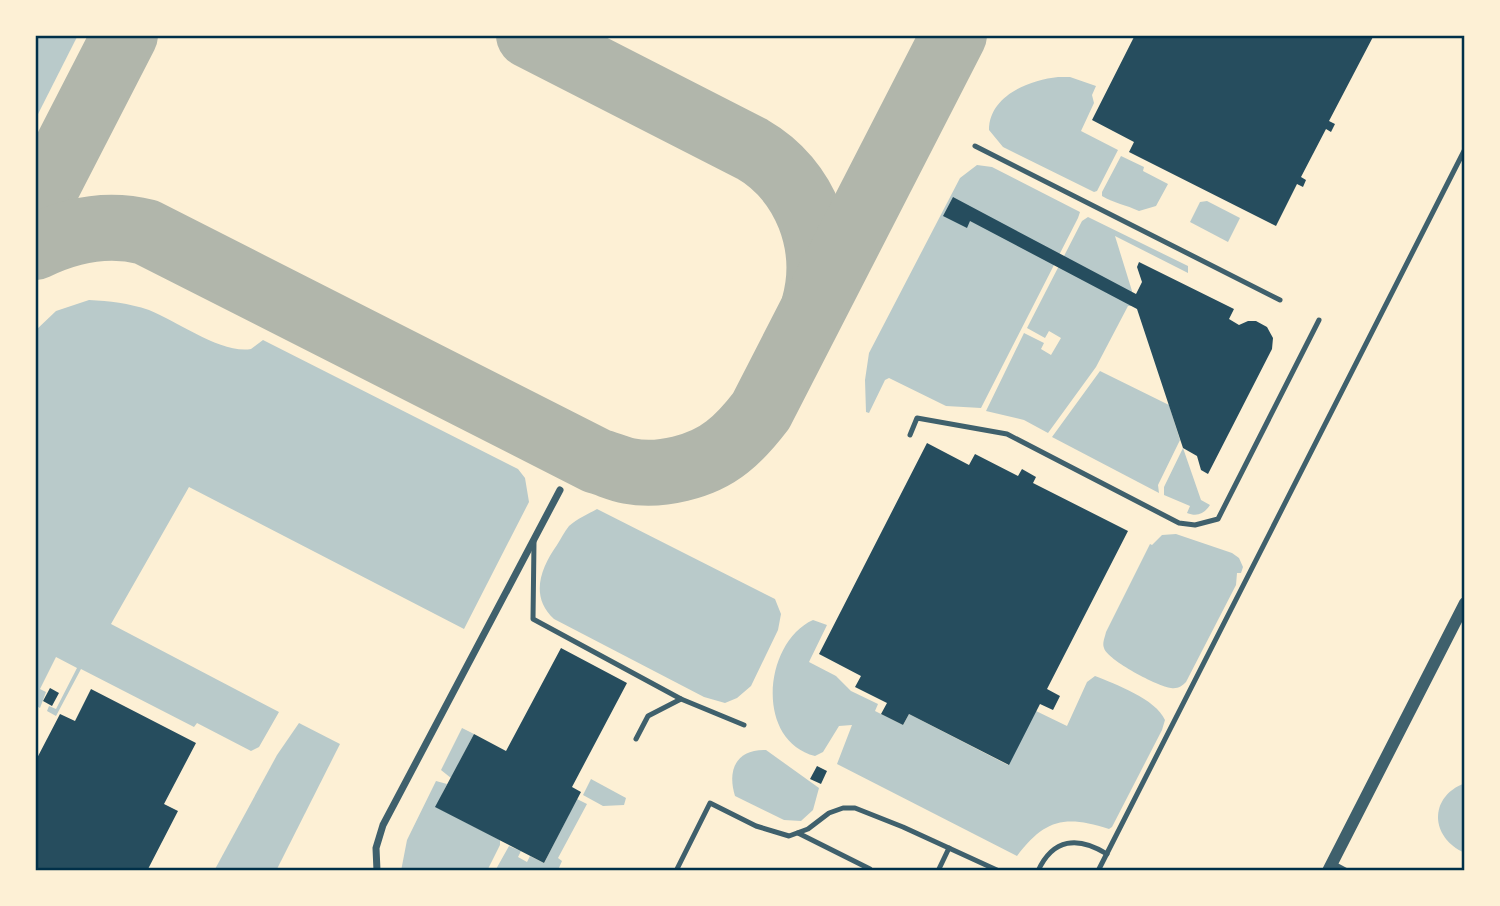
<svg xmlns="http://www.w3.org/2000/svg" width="1500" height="906" font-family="'Work Sans',sans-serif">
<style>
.green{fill:#b9caca}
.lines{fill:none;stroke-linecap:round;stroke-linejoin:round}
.taxiway{stroke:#b1b6ab;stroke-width:66}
.building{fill:#264d5e}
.service{stroke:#3f606c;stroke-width:5}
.minor{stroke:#3f606c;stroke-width:7}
.tertiary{stroke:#3f606c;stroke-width:12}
.neatline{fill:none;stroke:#003049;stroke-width:2.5}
</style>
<rect width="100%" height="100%" fill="#fdf0d5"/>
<!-- green -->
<g class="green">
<polygon points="35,35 78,35 35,120"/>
<path d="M 1058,77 L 1070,77 L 1096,86 L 1092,95 L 1094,103 L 1081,131 L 1118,150 L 1097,191 L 1094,192 L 1003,147 L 989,130 C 989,96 1029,80 1058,77 Z"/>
<path d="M 1121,156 L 1144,167 L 1143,171 L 1168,184 L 1156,206 L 1139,211 C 1126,205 1114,203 1102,196 L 1102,192 Z"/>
<polygon points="977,165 992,167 1080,212 1078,218 981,408 946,406 889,378 885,380 869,413 866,412 865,380 869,353 960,178"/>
<polygon points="1207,201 1240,218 1228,242 1190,222 1200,202"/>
<polygon points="1088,217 1188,266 1188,273 1115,236 1132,291 1131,306 1128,306 1096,367 1048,433 1024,420 986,411 1024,333 1044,343 1041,349 1051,355 1061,338 1049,331 1045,338 1027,328 1082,221"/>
<path d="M 89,300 C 110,301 128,303 149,310 C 177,321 221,354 251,349 L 263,340 L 518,469 L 525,478 L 529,502 L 464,629 L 189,487 L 111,624 L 279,712 L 259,747 L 251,751 L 197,723 L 194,727 L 81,669 L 56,716 L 47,711 L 49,706 L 56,709 L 77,668 L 56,657 L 40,689 L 46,692 L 40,708 L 35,705 L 35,331 L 56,311 Z"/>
<polygon points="1100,371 1169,405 1180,440 1158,485 1159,493 1052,437"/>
<path d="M 1183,448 L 1201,500 L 1210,505 C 1204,514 1197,517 1187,513 L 1190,506 L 1164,495 L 1164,487 Z"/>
<path d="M 597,509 L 775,599 L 781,614 L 778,630 L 751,686 L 737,698 L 725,703 L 704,697 L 554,619 C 530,597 540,569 557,545 C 561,539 564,532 569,526 C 577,519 588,514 597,509 Z"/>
<path d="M 1176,534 L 1232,553 L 1239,558 L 1243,567 L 1241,573 L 1237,573 L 1236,585 L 1186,682 C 1182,686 1178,689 1171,688 C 1159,687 1107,660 1104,648 C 1102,643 1105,637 1106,632 L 1150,544 L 1152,545 L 1162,535 Z"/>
<path d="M 813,620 L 827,625 L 809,662 L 836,676 L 851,691 L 878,704 L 875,711 L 903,725 L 909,714 L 1008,765 L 1036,711 L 1067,726 L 1087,682 L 1095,676 C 1115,684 1156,699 1165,720 L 1162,730 L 1112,827 L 1109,829 C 1065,815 1045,819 1017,856 L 837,764 L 852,725 L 839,726 L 823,752 L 815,756 C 754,740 764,642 813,620 Z"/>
<polygon points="299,723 340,744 276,871 214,871 277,755"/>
<polygon points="462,728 474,734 451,778 441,770"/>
<path d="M 766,750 L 819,788 L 813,810 L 801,821 L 784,820 L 735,796 C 727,770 736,749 766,750 Z"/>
<polygon points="591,779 626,798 624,805 603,806 583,795"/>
<polygon points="436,781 447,784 436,807 500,840 500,845 487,871 401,871 407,840"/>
<path d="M 1465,783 L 1465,853 C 1430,838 1428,797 1465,783 Z"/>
<polygon points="577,799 587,804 558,858 562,861 558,870 560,871 495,871 509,846 521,851 518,857 527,862 530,856 544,863"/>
</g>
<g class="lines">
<!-- taxiway -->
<g class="taxiway">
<path d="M 529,35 L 752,149 C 806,180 831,246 814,306"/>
<polyline points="35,210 125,35"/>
<path d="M 35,247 C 70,230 107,222 146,232 L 597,461 C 608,464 618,469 629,471 C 660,477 702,467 727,447 C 740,437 751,424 761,411 L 954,35"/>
</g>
</g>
<!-- building -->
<g class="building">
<polygon points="1135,35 1374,35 1329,121 1335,124 1331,132 1326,129 1301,177 1306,180 1303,187 1297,184 1276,226 1129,152 1134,142 1092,120"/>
<polygon points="953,197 1136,294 1142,282 1137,267 1139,262 1234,309 1229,319 1239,325 1248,321 1256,321 1267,327 1273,338 1272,349 1208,474 1201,470 1197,456 1183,448 1137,309 970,221 967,228 943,216"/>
<polygon points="927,443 969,465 975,454 1018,476 1022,469 1036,477 1033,483 1128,531 1047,689 1060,696 1053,710 1040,704 1009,765 909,714 903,725 881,714 887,703 855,687 861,676 819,654"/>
<polygon points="561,648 627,683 572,787 581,792 544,863 435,807 474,734 506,751"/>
<polygon points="50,688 59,693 52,706 43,701"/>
<polygon points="91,689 196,743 164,804 178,811 147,871 35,871 35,762 60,714 75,721"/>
<polygon points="817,766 827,771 821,784 810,779"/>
</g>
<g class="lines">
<!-- service -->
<g class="service">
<polyline points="975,146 1280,300"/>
<polyline points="910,435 917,418 1007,434 1179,523 1195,525 1218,519 1319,320"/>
<polyline points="534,542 533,619 681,699"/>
<polyline points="636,739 648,716 681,699 744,725"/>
<polyline points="798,833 870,869"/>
<polyline points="1332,863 1347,871"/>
<polyline points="676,871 710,803 756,826 789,836 808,829 829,813 843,808 855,808 903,827 999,871"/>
<polyline points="938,871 949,848"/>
<path d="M 1038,871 C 1053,838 1078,836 1107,854"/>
<polyline points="1098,871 1465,149"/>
</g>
<!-- minor -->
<polyline class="minor" points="377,871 376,848 383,825 560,490"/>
<!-- tertiary -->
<polyline class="tertiary" points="1328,871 1465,603"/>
</g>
<!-- border -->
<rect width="1500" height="906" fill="none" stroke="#fdf0d5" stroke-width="74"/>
<rect x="37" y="37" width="1426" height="832" class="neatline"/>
</svg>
